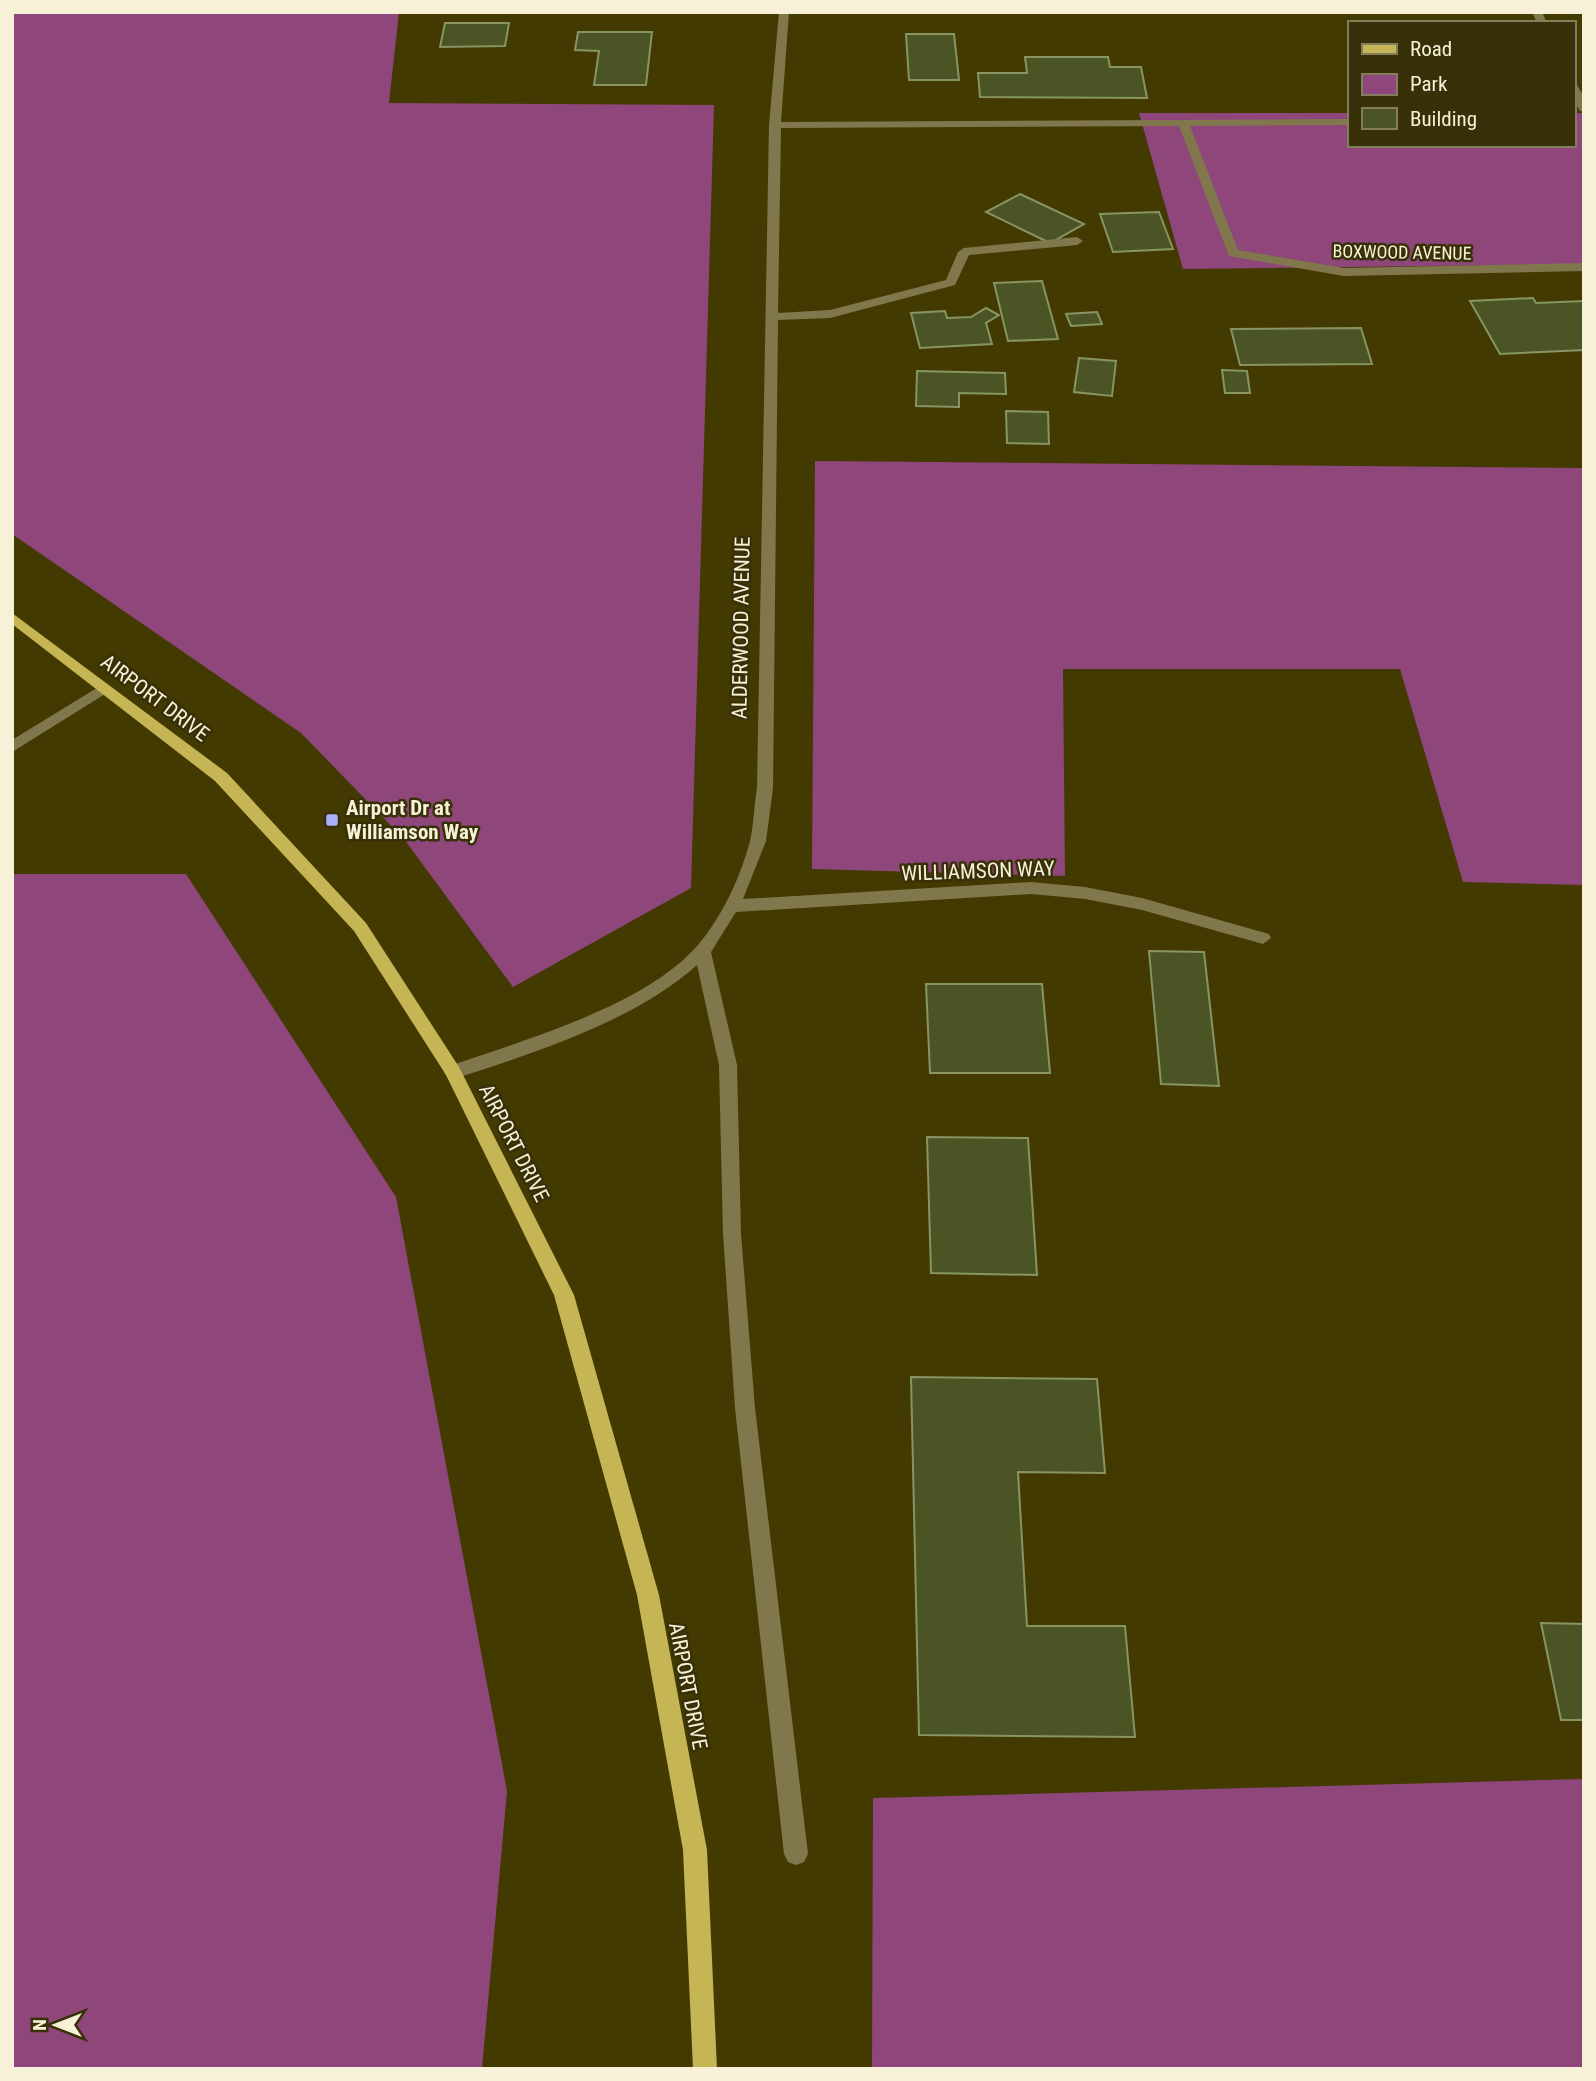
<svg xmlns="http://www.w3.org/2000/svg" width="1596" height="2081" font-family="'Roboto Condensed',sans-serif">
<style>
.green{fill:#8f467a}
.building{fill:#4b5425;stroke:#889462;stroke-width:2}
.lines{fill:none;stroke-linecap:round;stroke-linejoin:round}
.minor{fill:#80784c;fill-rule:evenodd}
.major{fill:#c6b554;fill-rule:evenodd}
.poi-dot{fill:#a9b0fc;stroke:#373008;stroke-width:2.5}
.labels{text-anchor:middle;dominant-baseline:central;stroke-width:5;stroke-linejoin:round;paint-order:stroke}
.far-street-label{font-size:18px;fill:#f6f1d7;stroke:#373008}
.street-label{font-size:21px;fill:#f6f1d7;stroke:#373008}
.poi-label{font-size:21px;font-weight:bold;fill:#f6f1d7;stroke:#373008;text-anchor:start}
</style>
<rect width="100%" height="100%" fill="#433a02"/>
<!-- green -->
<g class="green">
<polygon points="12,12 399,12 389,103 714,105 691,888 513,987 404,839 301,733 12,534"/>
<polygon points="1139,113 1349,113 1349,145 1573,145 1573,113 1584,113 1584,264 1183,269"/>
<polygon points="815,461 1584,468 1584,885 1463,882 1400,669 1063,669 1065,876 812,869"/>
<polygon points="12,874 186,874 396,1197 507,1791 482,2069 12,2069"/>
<polygon points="1584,1779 1584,2069 872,2069 873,1798"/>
</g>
<!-- building -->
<g class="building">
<polygon points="445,23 509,23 505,46 440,47"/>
<polygon points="578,32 652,32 646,85 594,85 599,51 575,50"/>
<polygon points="906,34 954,34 959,80 909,80"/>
<polygon points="1025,57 1108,57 1110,67 1141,67 1147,98 980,97 978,73 1027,73"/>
<polygon points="1020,194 1084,224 1050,243 986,212"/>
<polygon points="1159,212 1173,249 1113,252 1100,214"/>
<polygon points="1042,281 1058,339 1008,341 994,283"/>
<polygon points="1533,298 1536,303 1584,301 1584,350 1500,354 1470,301"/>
<polygon points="986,308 999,315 986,323 992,344 920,348 911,313 945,311 947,318 971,317"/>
<polygon points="1097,312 1102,324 1071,326 1066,314"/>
<polygon points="1361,328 1372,364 1240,365 1231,329"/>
<polygon points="1079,358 1116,361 1112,396 1074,392"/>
<polygon points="1222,370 1247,371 1250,393 1225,393"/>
<polygon points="917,371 1005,373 1006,394 959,393 959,407 916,406"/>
<polygon points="1006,411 1048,412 1049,444 1007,443"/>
<polygon points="1149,951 1204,952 1219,1086 1161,1084"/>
<polygon points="926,984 1042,984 1050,1073 930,1073"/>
<polygon points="927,1137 1028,1138 1037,1275 931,1273"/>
<polygon points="911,1377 1097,1379 1105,1473 1018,1472 1027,1626 1125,1626 1135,1737 919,1735"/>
<polygon points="1541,1623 1584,1624 1584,1720 1561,1720"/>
</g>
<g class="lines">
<!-- minor -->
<g class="minor">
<path d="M 779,12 L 789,12 L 781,122 L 1349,119 L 1349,125 L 1190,126 L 1238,250 L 1344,268 L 1584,263 L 1584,271 L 1344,276 L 1229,256 L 1179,126 L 781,128 L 778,313 L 830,310 L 946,280 L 958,252 L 964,248 L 1077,237 L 1083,241 L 1077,245 L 969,255 L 955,285 L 830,318 L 778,320 L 773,788 L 766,841 L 743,899 L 1031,882 L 1085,887 L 1142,898 L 1269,934 L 1271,938 L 1263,944 L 1142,910 L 1085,899 L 1031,894 L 736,912 L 711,952 L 737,1065 L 741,1234 L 755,1408 L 808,1854 L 804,1862 L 796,1865 L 788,1862 L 784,1854 L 735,1408 L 723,1234 L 719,1065 L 697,965 C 635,1021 532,1054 453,1079 L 447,1077 L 444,1072 L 447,1067 C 523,1040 644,1007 698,945 C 722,917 741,876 750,841 C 754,824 754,805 757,788 L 769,125 Z"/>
<polygon points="1532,12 1542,12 1547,23 1537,23"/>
<polygon points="1573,84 1577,85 1584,97 1584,112 1580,111 1573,99"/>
<polygon points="105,683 113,688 110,691 12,752 12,740"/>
</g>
<!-- major -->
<polygon class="major" points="12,613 227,773 366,923 459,1067 574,1295 659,1595 707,1850 717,2069 693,2069 683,1850 637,1595 554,1295 446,1075 354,931 215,781 12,624"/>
</g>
<!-- markers -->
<rect class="poi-dot" x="325" y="813" width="14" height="14" rx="3.5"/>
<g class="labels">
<!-- far-street labels -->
<g class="far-street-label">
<text transform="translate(1402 252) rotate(1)">BOXWOOD AVENUE</text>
</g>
<!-- street labels -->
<g class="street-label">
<text transform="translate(741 628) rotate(-89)">ALDERWOOD AVENUE</text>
<text transform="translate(155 698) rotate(37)">AIRPORT DRIVE</text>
<text transform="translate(978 871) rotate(-2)">WILLIAMSON WAY</text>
<text transform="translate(514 1143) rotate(63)">AIRPORT DRIVE</text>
<text transform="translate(688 1686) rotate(79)">AIRPORT DRIVE</text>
</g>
<!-- poi labels -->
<g class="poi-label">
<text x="346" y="808">Airport Dr at<tspan x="346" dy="24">Williamson Way</tspan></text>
</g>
</g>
<!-- border -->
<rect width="1596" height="2081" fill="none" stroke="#f6f1d7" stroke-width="28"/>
<!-- legend -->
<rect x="1348" y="21" width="228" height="126" fill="#373008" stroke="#837d5b" stroke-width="2"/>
<rect x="1362" y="44" width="35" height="10" fill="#c6b554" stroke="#837d5b" stroke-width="2"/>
<text x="1410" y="56" font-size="21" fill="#f6f1d7">Road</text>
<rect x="1362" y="74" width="35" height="21" fill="#8f467a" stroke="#837d5b" stroke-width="2"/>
<text x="1410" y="91" font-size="21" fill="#f6f1d7">Park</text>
<rect x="1362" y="108" width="35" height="21" fill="#4b5425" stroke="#837d5b" stroke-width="2"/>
<text x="1410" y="126" font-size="21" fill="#f6f1d7">Building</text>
<!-- north arrow -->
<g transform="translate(56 2025) rotate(270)" stroke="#373008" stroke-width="5" paint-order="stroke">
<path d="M0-5L12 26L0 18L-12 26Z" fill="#f6f1d7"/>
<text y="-10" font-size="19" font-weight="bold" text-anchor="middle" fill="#f6f1d7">N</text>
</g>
</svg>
